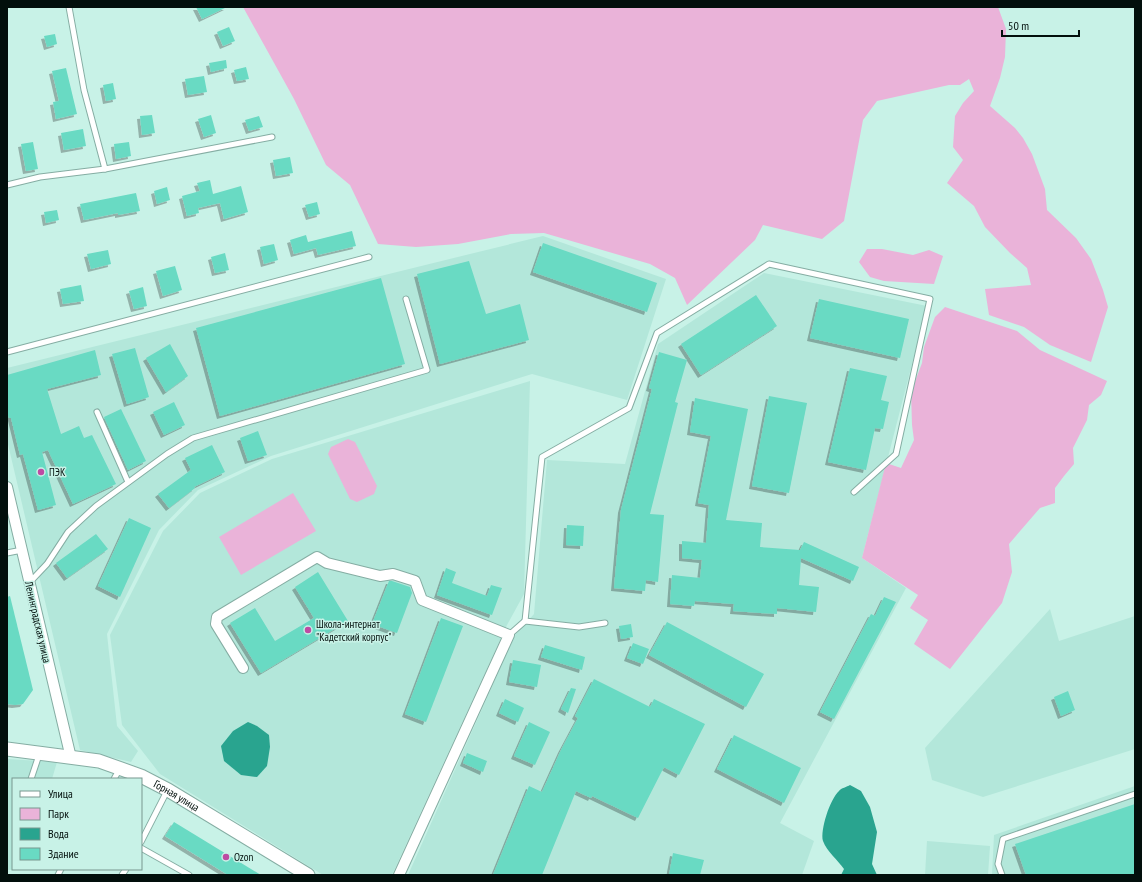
<svg xmlns="http://www.w3.org/2000/svg" width="1142" height="882" font-family="'PT Sans Narrow',sans-serif">
<style>
.built{fill:#b3e7da}
.green{fill:#eab3d9}
.water{fill:#29a48f}
.building{fill:#69dac3;filter:url(#shadow)}
.lines{fill:none;stroke-linecap:round;stroke-linejoin:round}
.service-casing{stroke:#85ada3;stroke-width:7}
.minor-casing{stroke:#85ada3;stroke-width:12}
.tertiary-casing{stroke:#85ada3;stroke-width:15}
.service{stroke:#fff;stroke-width:5}
.minor{stroke:#fff;stroke-width:10}
.tertiary{stroke:#fff;stroke-width:13}
.poi-dot{fill:#be4aa3;stroke:#c8f2e7;stroke-width:1.5}
.labels{text-anchor:middle;dominant-baseline:central;stroke-width:3;stroke-linejoin:round;paint-order:stroke}
.poi-label{font-size:11px;fill:#020f0c;stroke:#c8f2e7;text-anchor:start}
.street-label{font-size:11px;fill:#020f0c;stroke:#c8f2e7}
</style>
<defs>
<filter id="shadow"><feDropShadow dx="-3" dy="3" stdDeviation="0" flood-color="#0004"/></filter>
</defs>
<rect width="100%" height="100%" fill="#c8f2e7"/>
<!-- built -->
<g class="built">
<polygon points="543,236 666,279 627,400 532,374 271,456 198,490 159,530 107,634 117,726 138,751 131,762 80,750 7,440 7,368"/>
<polygon points="764,273 927,306 862,558 906,588 780,823 814,841 802,875 408,875 515,635 534,614 547,460 625,464 658,344"/>
<polygon points="530,381 524,594 507,625 392,875 323,875 160,774 122,725 110,635 163,531 200,493 272,459"/>
<polygon points="1050,609 1059,641 1135,616 1135,749 983,797 932,780 925,748"/>
<polygon points="7,759 57,762 52,779 13,779 13,869 24,869 7,870"/>
<polygon points="1135,786 1135,875 992,875 994,835"/>
<polygon points="927,841 990,846 988,875 925,875"/>
</g>
<!-- green -->
<g class="green">
<polygon points="243,7 998,7 1006,29 1005,57 1000,78 990,106 1015,128 1023,138 1032,154 1045,189 1047,210 1076,238 1091,259 1103,290 1108,307 1091,362 1050,345 1024,327 989,315 985,289 1031,285 1027,268 1010,253 985,227 974,206 947,183 963,160 953,147 955,116 963,103 974,91 969,79 960,85 949,85 877,101 863,120 844,221 822,239 763,225 755,240 687,305 675,278 650,264 544,233 511,234 458,244 416,247 378,244 350,185 326,165 294,99"/>
<polygon points="867,249 882,249 913,255 929,250 943,256 934,284 884,281 870,277 859,262"/>
<polygon points="945,307 1017,331 1040,350 1107,381 1101,395 1089,405 1087,420 1073,448 1074,464 1064,476 1055,488 1055,503 1040,508 1009,544 1012,572 1002,603 950,669 914,644 928,620 910,608 918,595 862,558 886,463 901,468 914,440 912,425 911,392 922,363 924,347 935,317"/>
<polygon points="348,439 355,442 377,486 374,494 357,502 350,499 328,454 331,447"/>
<polygon points="293,493 316,531 241,575 219,537"/>
</g>
<!-- water -->
<g class="water">
<polygon points="248,722 257,726 269,735 270,747 267,766 257,777 241,775 224,761 221,746 233,731"/>
<path d="M 850,785 L 861,791 L 870,807 L 877,832 L 872,864 L 877,875 L 841,875 L 844,869 C 838,860 827,852 823,841 C 820,830 830,799 839,791 C 841,788 847,787 850,785 Z"/>
</g>
<!-- building -->
<g class="building">
<polygon points="196,7 227,7 202,19"/>
<polygon points="229,27 235,41 223,46 217,32"/>
<polygon points="55,34 57,44 47,47 44,36"/>
<polygon points="226,60 227,68 211,72 209,63"/>
<polygon points="246,67 249,79 237,81 234,70"/>
<polygon points="66,68 77,114 56,119 53,102 59,101 52,71"/>
<polygon points="204,76 207,92 188,95 185,79"/>
<polygon points="113,83 116,99 106,101 103,85"/>
<polygon points="152,115 155,133 142,135 140,116"/>
<polygon points="211,115 216,133 204,137 198,119"/>
<polygon points="259,116 263,127 249,131 245,120"/>
<polygon points="83,129 86,146 64,150 61,133"/>
<polygon points="33,142 38,169 26,171 21,144"/>
<polygon points="129,142 131,156 116,159 114,144"/>
<polygon points="290,157 293,173 276,176 273,160"/>
<polygon points="210,180 213,194 241,186 248,212 224,219 220,203 198,208 199,213 187,216 182,196 200,191 197,183"/>
<polygon points="167,187 170,200 157,204 154,191"/>
<polygon points="136,193 140,211 118,215 118,213 84,220 80,204"/>
<polygon points="317,202 320,214 309,217 305,205"/>
<polygon points="57,210 59,220 46,223 44,212"/>
<polygon points="352,231 356,246 318,255 316,248 294,254 290,240 306,235 308,242"/>
<polygon points="543,243 657,283 647,312 533,272"/>
<polygon points="274,244 278,260 264,264 260,247"/>
<polygon points="108,250 111,264 91,269 87,254"/>
<polygon points="225,253 229,270 215,273 211,257"/>
<polygon points="469,261 486,314 520,304 529,340 440,364 417,274"/>
<polygon points="175,266 182,290 163,296 156,271"/>
<polygon points="381,278 405,364 220,416 196,328"/>
<polygon points="81,285 84,301 63,304 60,289"/>
<polygon points="143,287 147,306 134,309 129,291"/>
<polygon points="756,295 777,326 701,375 681,344"/>
<polygon points="819,299 909,319 900,358 810,338"/>
<polygon points="170,344 188,376 166,392 146,358"/>
<polygon points="135,348 149,397 127,404 112,354"/>
<polygon points="95,350 101,375 47,389 61,434 79,426 84,438 92,435 116,484 73,504 48,450 42,452 56,505 38,510 23,454 20,455 11,418 9,418 7,413 7,375"/>
<polygon points="659,352 687,360 675,402 678,403 650,514 664,515 658,582 646,580 645,591 614,588 621,510 652,389 649,388"/>
<polygon points="850,368 887,376 881,400 889,402 883,429 875,428 866,470 828,462"/>
<polygon points="769,396 807,403 789,493 752,486"/>
<polygon points="695,398 748,409 726,520 762,523 760,547 800,550 804,542 859,567 853,581 801,558 799,585 819,587 816,612 777,608 777,614 733,611 734,604 695,601 694,606 670,604 672,575 700,578 702,560 682,558 682,541 706,543 709,505 698,503 711,436 690,432"/>
<polygon points="174,402 185,425 164,435 153,412"/>
<polygon points="121,409 146,461 128,470 104,417"/>
<polygon points="258,431 267,455 248,461 240,438"/>
<polygon points="212,445 225,472 194,487 195,488 169,508 158,494 191,470 185,458"/>
<polygon points="129,518 151,528 120,597 98,586"/>
<polygon points="567,525 584,526 583,546 566,545"/>
<polygon points="96,534 108,549 67,578 56,563"/>
<polygon points="446,568 456,572 452,583 487,596 491,585 502,588 492,615 437,595"/>
<polygon points="318,572 348,621 261,673 230,623 255,608 275,641 314,618 295,587"/>
<polygon points="389,581 392,581 410,587 412,593 397,633 372,624"/>
<polygon points="10,596 33,690 23,704 15,705 7,704 7,597"/>
<polygon points="884,597 896,602 834,719 820,712 871,614 875,616"/>
<polygon points="441,618 463,626 426,722 405,714"/>
<polygon points="667,622 764,674 746,707 649,655"/>
<polygon points="631,624 633,637 621,639 619,626"/>
<polygon points="633,643 649,649 643,664 627,658"/>
<polygon points="545,645 585,657 582,670 541,657"/>
<polygon points="513,660 541,665 537,687 509,682"/>
<polygon points="594,679 650,707 654,699 705,724 679,775 664,767 638,818 592,796 591,798 576,791 542,875 493,875 529,786 542,792 561,750 578,718 575,716"/>
<polygon points="571,688 576,689 568,713 561,709"/>
<polygon points="1068,691 1075,710 1061,716 1054,697"/>
<polygon points="505,699 524,708 518,722 499,713"/>
<polygon points="529,722 550,732 535,765 514,756"/>
<polygon points="734,735 801,768 784,803 717,769"/>
<polygon points="467,753 487,761 483,772 463,763"/>
<polygon points="1135,804 1135,875 1026,875 1015,844"/>
<polygon points="174,822 261,875 228,875 165,836"/>
<polygon points="673,853 704,860 700,875 669,875"/>
</g>
<g class="lines">
<!-- service casing -->
<g class="service-casing">
<g id="service">
<polyline points="69,7 84,90 105,169"/>
<polyline points="7,185 40,177 105,169 272,137"/>
<polyline points="7,352 369,257"/>
<polyline points="97,412 128,482"/>
<polyline points="7,553 22,550"/>
<polyline points="29,583 47,564 68,532 96,506 167,454 193,438 427,370 406,299"/>
<polyline points="525,621 542,457 629,408 657,333 769,264 930,299 896,454 854,492"/>
<polyline points="509,635 525,621 579,627 605,623"/>
<polyline points="31,779 39,755"/>
<polyline points="114,779 119,770"/>
<polyline points="141,842 167,791"/>
<polyline points="141,848 189,875"/>
<polyline points="58,875 61,869"/>
<polyline points="122,875 126,869"/>
<polyline points="1002,875 998,864 1003,839 1135,794"/>
</g>
</g>
<!-- minor casing -->
<g class="minor-casing">
<g id="minor">
<polyline points="7,487 71,758"/>
<polyline points="243,668 216,624 217,617 317,557 327,563 380,576 393,574 415,581 422,600 509,635 399,875"/>
</g>
</g>
<!-- tertiary casing -->
<g class="tertiary-casing">
<g id="tertiary">
<path id="s1" d="M 7,749 L 99,761 L 141,776 L 168,790 L 308,875"/>
</g>
</g>
<!-- service -->
<use href="#service" class="service"/>
<!-- minor -->
<use href="#minor" class="minor"/>
<!-- tertiary -->
<use href="#tertiary" class="tertiary"/>
</g>
<!-- markers -->
<g class="poi-dot">
<circle cx="41" cy="472" r="4"/>
<circle cx="308" cy="630" r="4"/>
<circle cx="226" cy="857" r="4"/>
</g>
<g class="labels">
<!-- poi labels -->
<g class="poi-label">
<text x="49" y="472">ПЭК</text>
<text x="316" y="624">Школа-интернат<tspan x="316" dy="13">"Кадетский корпус"</tspan></text>
<text x="234" y="857">Ozon</text>
</g>
<!-- street labels -->
<g class="street-label">
<text transform="translate(38 622) rotate(77)">Ленинградская улица</text>
<text stroke="none"><textPath href="#s1" startOffset="178">Горная улица</textPath></text>
</g>
</g>
<!-- border -->
<rect width="1142" height="882" fill="none" stroke="#020f0c" stroke-width="16"/>
<!-- legend -->
<rect x="12" y="778" width="130" height="92" fill="#c8f2e7" stroke="#79978f"/>
<rect x="20" y="791" width="20" height="6" fill="#ffffff" stroke="#79978f"/>
<text x="48" y="798" font-size="12" fill="#020f0c">Улица</text>
<rect x="20" y="808" width="20" height="12" fill="#eab3d9" stroke="#79978f"/>
<text x="48" y="818" font-size="12" fill="#020f0c">Парк</text>
<rect x="20" y="828" width="20" height="12" fill="#29a48f" stroke="#79978f"/>
<text x="48" y="838" font-size="12" fill="#020f0c">Вода</text>
<rect x="20" y="848" width="20" height="12" fill="#69dac3" stroke="#79978f"/>
<text x="48" y="858" font-size="12" fill="#020f0c">Здание</text>
<!-- scale -->
<path d="M1002 30v6h77v-6" fill="none" stroke="#020f0c" stroke-width="2"/>
<text x="1008" y="30" font-size="12" fill="#020f0c" stroke="#c8f2e7" stroke-width="3" paint-order="stroke">50 m</text>
</svg>
